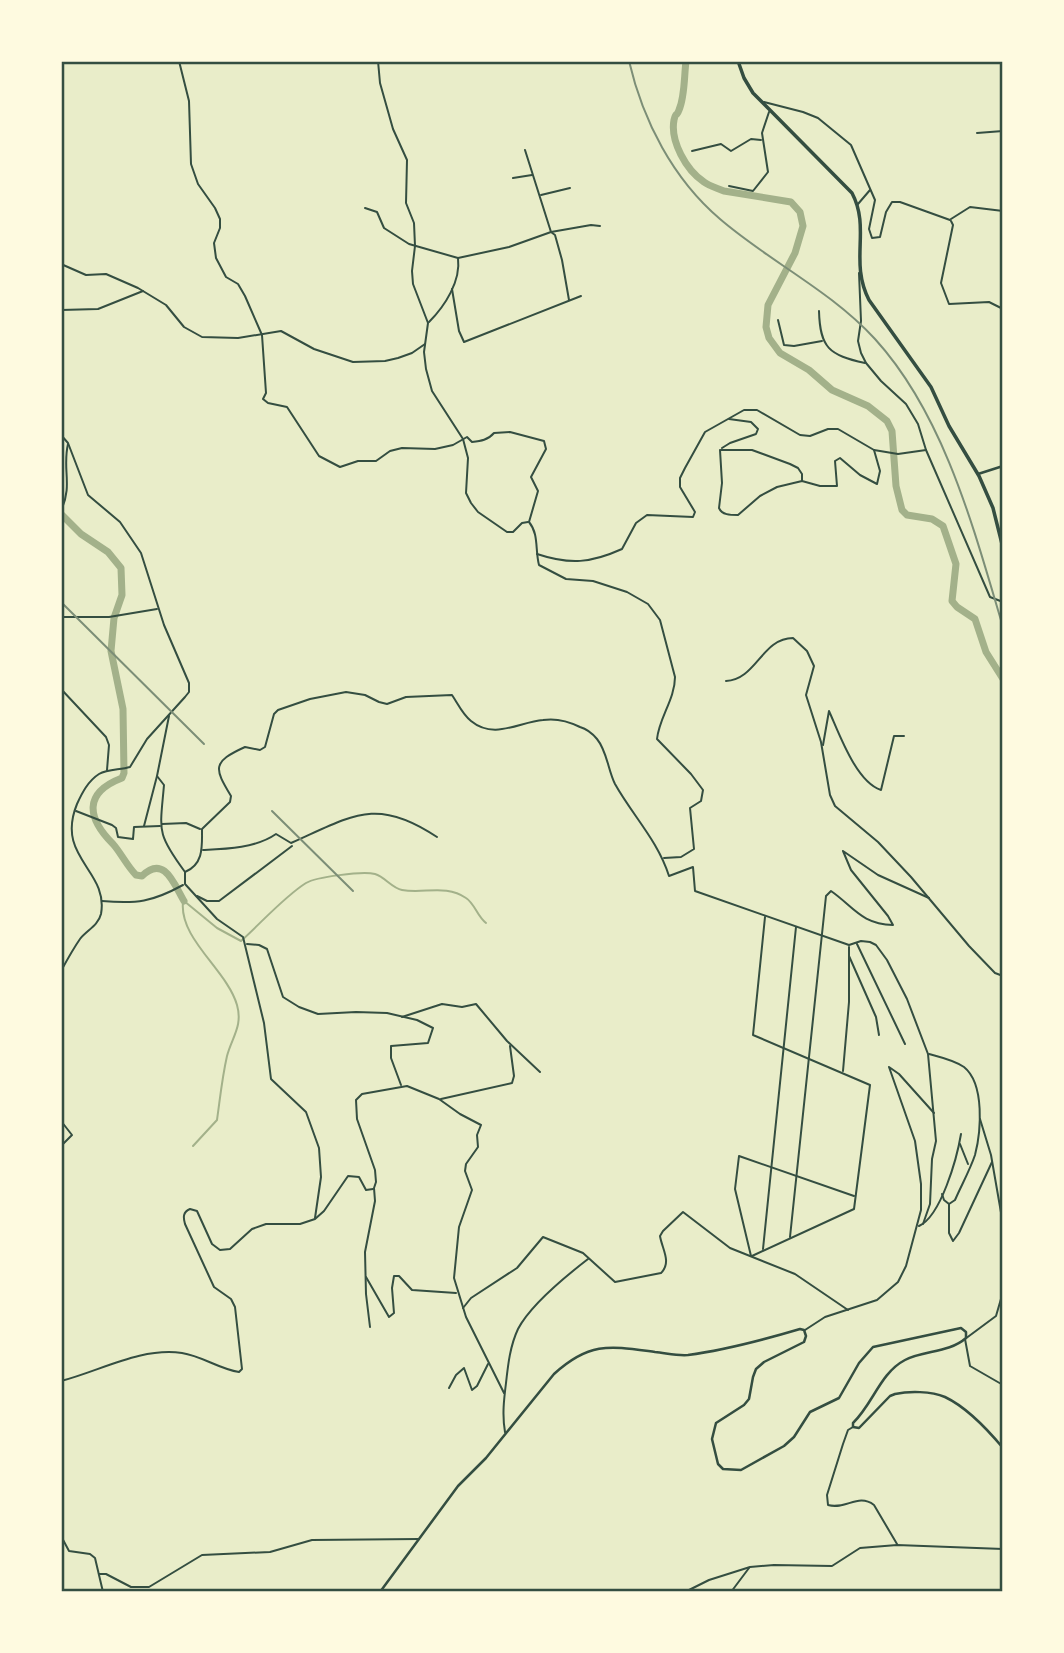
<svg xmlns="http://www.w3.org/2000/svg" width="1064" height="1653" font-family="'Titillium Web',sans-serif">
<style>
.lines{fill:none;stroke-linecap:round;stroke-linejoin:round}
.stream{stroke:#a3b18a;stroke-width:2}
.river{stroke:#a3b18a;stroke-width:7}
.minor{stroke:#344e41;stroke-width:2}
.tertiary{stroke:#344e41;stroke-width:2.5}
.secondary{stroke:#344e41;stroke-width:2.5}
.primary{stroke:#344e41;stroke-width:3.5}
.rail{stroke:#7c8e77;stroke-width:2}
.neatline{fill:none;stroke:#344e41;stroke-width:2.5}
</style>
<rect width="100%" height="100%" fill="#e9edc9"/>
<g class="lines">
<!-- stream -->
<g class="stream">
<path d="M 184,901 L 217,928 L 241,941 C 260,924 285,896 306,883 C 316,877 362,871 375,874 C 385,877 392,888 402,890 C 424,894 446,884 466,898 C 475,904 477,916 486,923"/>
<path d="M 183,902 C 179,939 227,970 237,1005 C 243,1026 232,1037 227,1056 C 222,1078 220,1099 217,1120 L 193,1146"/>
</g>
<!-- river -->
<g class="river">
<path d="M 686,61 C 684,77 685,96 679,110 C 676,118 676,111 674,120 C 670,141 686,170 704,182 C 709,186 717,188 724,191 L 791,202 L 800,212 L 803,226 L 795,253 L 768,305 L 766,327 L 769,338 L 780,353 L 809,370 L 832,390 L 868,406 L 887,421 L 892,431 L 896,486 L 902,510 L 907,515 L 932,519 L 943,526 L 956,564 L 952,601 L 957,607 L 975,619 L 986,652 L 1003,679"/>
<path d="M 61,514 L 81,534 L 108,552 L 121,568 L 122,595 L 114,618 L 111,651 L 123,709 L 124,773 L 122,778 C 83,793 87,818 113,844 C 121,853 127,866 136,875 L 142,876 C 164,854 174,884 184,901"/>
</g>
<!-- minor -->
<g class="minor">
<path d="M 179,61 L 189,101 L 191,164 L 198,184 L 215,208 L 220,219 L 220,228 L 214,243 L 216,258 L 226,277 L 238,284 L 245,296 L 262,335 L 266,393 L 263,399 L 268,403 L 287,407 L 319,456 L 340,467 L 358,461 L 376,461 L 390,451 L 402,448 L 435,449 L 453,445 L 467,437 L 472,442 C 481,441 488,440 494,433 L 510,432 L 544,441 L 546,449 L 531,477 L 538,491 L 529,522 C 539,534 535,550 539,565 L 566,579 L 593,581 L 627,592 L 648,604 L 660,620 L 675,677 C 675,699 659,718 657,739 L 691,774 L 703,790 L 701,801 L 690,808 L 694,849 L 681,857 L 664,858"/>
<polyline points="378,61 380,83 393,129 407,160 406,203 414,223 415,246 412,271 413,284 428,323 424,352 426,369 432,391 463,439 468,458 466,493 471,503 478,512 507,532 513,532 522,523 528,522"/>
<polyline points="764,102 803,112 818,118 851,145 875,200 869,229 872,238 880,237 886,212 892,202 900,202 950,220"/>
<polyline points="977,133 1003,131"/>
<polyline points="525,150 551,232 555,235 562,260 569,300"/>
<polyline points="692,151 721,144 731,151 751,139 761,140"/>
<polyline points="513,178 532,175"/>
<polyline points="729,186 753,191 768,172 762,133 769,112"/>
<polyline points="541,195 570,188"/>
<polyline points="858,204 870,190"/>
<polyline points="365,208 377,212 384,228 409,244 458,258 509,247 551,232 591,225 600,226"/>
<polyline points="951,219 970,207 1003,211"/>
<polyline points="951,221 953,225 941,283 949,304 989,302 1003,309"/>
<polyline points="61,264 86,275 106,274 138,288 166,305 184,327 202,337 238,338 281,331 314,349 353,362 385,361 398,358 412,353 425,344"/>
<polyline points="859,273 861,321 858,341 861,353 866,363 881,381 906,404 918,424 926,450 990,597 1003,602"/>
<polyline points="452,289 459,331 464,342 581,296"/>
<polyline points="61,310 98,309 143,291"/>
<path d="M 819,311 C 820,348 829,355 865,363"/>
<polyline points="778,320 784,345 794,346 822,341"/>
<path d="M 429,322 C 445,306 461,281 458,258"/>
<path d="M 61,435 L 68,443 L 88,495 L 120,522 L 141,553 L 164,625 L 189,683 L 189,692 L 185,697 L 147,739 L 130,767 C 120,770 108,769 99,774 C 88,781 82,793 77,804 C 55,858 109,870 101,914 C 98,926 87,930 80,939 C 73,949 67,960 61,971"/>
<polyline points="722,448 730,443 756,434 758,429 751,422 729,419"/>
<path d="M 720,450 L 722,483 L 719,508 C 722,515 730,515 738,515 L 760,496 L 777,487 L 802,481 L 820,486 L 837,486 L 835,461 L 840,458 L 860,475 L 877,484 L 880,471 L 874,450"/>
<polyline points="721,450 752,450 790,464 798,468 802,474 802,481"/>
<path d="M 61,511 C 73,485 62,469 68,444"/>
<path d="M 537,554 C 570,565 591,563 622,549 L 636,523 L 647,515 L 693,517 L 695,512 L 680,487 L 680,478 L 685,468 L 705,432 L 744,410 L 757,410 L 800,435 L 810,436 L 828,429 L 838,429 L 874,450 L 898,454 L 926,450"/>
<polyline points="61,617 109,617 157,609"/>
<path d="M 726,681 C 756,680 762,638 793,638 L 807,651 L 814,666 L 806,695 L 821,742 L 830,795 L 835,806 L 878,842 L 911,877 L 969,946 L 995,973 L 1003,976"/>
<polyline points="61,689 106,737 109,745 107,770"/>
<path d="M 823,745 L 829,711 C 839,733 856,782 881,790 L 894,736 L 904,736"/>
<path d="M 157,776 L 164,785 C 160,831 156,833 185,872 L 185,884 L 217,919 L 243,937 L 264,1023 L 271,1079 L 306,1112 L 319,1148 L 321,1177 L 315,1218"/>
<polyline points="76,811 112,825 116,828 118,837 133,839 134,827 160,826"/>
<polyline points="162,824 186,823 200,829"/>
<polyline points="144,826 157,776 169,716"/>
<path d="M 203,850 C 226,849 256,848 276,834 L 291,843 C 352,816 376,796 437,837"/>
<path d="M 185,872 C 204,864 202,846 202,829 L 230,802 L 231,796 C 214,768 212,762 245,747 L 260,750 L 265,747 L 274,714 L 278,710 L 310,699 L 346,692 L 365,695 L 379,702 L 387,704 L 406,697 L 452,695 C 458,704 463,715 471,721 C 494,740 519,722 543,720 C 556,718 568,721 580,727 C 587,729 592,733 597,739 C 607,751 608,770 615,784 C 633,816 658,841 669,876 L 693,867 L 695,891 L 849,945 L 861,941 L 870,942 L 876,945 L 887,960 L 907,999 L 928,1054 L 936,1141 L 932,1159 L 930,1204 L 923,1224"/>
<polyline points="197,896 207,901 219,901 292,846"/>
<path d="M 102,901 C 137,904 152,902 183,885"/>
<polyline points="247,944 259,945 267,949 283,997 299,1007 318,1014 356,1012 387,1013 417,1020 433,1028 428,1043 391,1046 391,1058 401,1085"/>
<polyline points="857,944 905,1044"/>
<polyline points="849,956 876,1017 879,1035"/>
<polyline points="402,1017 442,1004 462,1007 476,1004 507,1041 540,1072"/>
<path d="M 929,1054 C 940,1057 954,1060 964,1067 C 985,1084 981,1132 975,1155 C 970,1170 961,1186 955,1200 L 949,1204"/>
<polyline points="843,1071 849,1002 849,947"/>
<polyline points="441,1099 512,1083 514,1076 510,1046"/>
<polyline points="980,1119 991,1155 1003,1224"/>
<polyline points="61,1121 72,1135 61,1146"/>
<polyline points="960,1144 968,1164"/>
<polyline points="942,1194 944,1200 949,1204 949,1233 953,1241 959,1233 992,1162"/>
<path d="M 919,1226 C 941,1216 957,1158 961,1134"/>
<path d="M 790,1237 L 826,896 L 831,891 C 854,907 861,924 893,925 L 888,916 L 851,870 L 843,851 L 878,875 L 929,898"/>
<polyline points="763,1249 796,927"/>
<polyline points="751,1256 735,1189 739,1156 854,1196"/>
<polyline points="752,1256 854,1209 870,1085 753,1035 765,917"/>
<polyline points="366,1277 389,1317 394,1313 392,1288 394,1276 399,1276 412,1290 456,1293"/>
<polyline points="1003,1292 996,1316 965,1339 970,1366 1003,1385"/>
<path d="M 463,1308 L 471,1298 L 517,1268 L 543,1237 L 583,1253 L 615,1282 L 661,1273 C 672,1262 662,1249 660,1236 L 663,1231 L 683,1212 L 730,1248 L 795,1274 L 848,1310"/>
<polyline points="370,1327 366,1294 365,1252 375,1201 374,1188 376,1182 375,1170 357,1119 356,1100 362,1094 407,1086 439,1099 460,1114 481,1125 477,1135 478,1147 466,1164 465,1171 472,1190 459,1227 454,1278 466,1317 504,1393"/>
<polyline points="805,1330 825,1317 877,1300 898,1282 906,1266 921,1210 921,1184 915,1141 889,1067 899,1074 934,1113"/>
<path d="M 61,1381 C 100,1371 141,1347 182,1353 C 202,1356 219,1369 239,1372 L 242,1369 L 235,1307 L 231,1299 L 214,1287 L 185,1224 C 183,1217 183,1212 190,1209 L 197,1211 L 212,1244 L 220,1250 L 230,1249 L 252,1229 L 266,1224 L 300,1224 L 315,1219 L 324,1211 L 348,1176 L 359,1177 L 366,1190 L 373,1189"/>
<polyline points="449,1388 456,1375 464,1368 472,1390 477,1386 488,1364"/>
<path d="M 853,1427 L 848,1430 L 843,1444 L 827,1495 L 828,1505 C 846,1510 858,1493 874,1505 L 897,1544"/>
<path d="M 505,1432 C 502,1415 504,1399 506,1383 C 508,1365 510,1346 518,1329 C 531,1304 566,1276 588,1259"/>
<polyline points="61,1536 69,1551 90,1554 95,1558 103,1592"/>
<polyline points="99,1574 106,1574 131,1587 149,1587 202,1555 270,1552 312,1540 419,1539"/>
<polyline points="685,1592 709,1580 750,1567 774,1565 832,1566 860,1548 897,1545 1003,1549"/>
<polyline points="731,1592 749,1568"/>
</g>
<!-- tertiary -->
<polyline class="tertiary" points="978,474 1003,466"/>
<!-- secondary -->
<path class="secondary" d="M 380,1592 L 458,1486 L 486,1458 L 554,1374 C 590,1341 611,1346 655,1352 C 666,1353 677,1356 688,1355 C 726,1350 763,1340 800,1329 L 804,1330 L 806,1336 L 804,1342 L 764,1362 L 756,1369 L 753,1377 L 749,1399 L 744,1405 L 716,1423 L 712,1439 L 718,1464 L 723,1469 L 741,1470 L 784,1446 L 794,1437 L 810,1412 L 839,1398 L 859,1363 L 873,1347 L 961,1328 L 966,1332 L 966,1338 C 949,1353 924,1350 905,1360 C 880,1373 873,1404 853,1423 L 853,1427 L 859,1428 L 890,1396 L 895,1394 C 909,1391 931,1391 945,1397 C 966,1407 988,1430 1003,1448"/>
<!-- primary -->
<path class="primary" d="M 738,61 L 744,78 L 753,93 L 852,193 C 871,229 849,261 869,300 L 931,387 L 949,426 L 979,476 L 993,508 L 1003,548"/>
<!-- rail -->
<g class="rail">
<path d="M 629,61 C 643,121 673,179 720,219 C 770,262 830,290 875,339 C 945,416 974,530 1003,627"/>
<polyline points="61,602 204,744"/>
<polyline points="272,811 353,891"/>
</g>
</g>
<!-- border -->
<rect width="1064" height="1653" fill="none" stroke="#fefae0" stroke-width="126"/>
<rect x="63" y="63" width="938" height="1527" class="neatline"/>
</svg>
